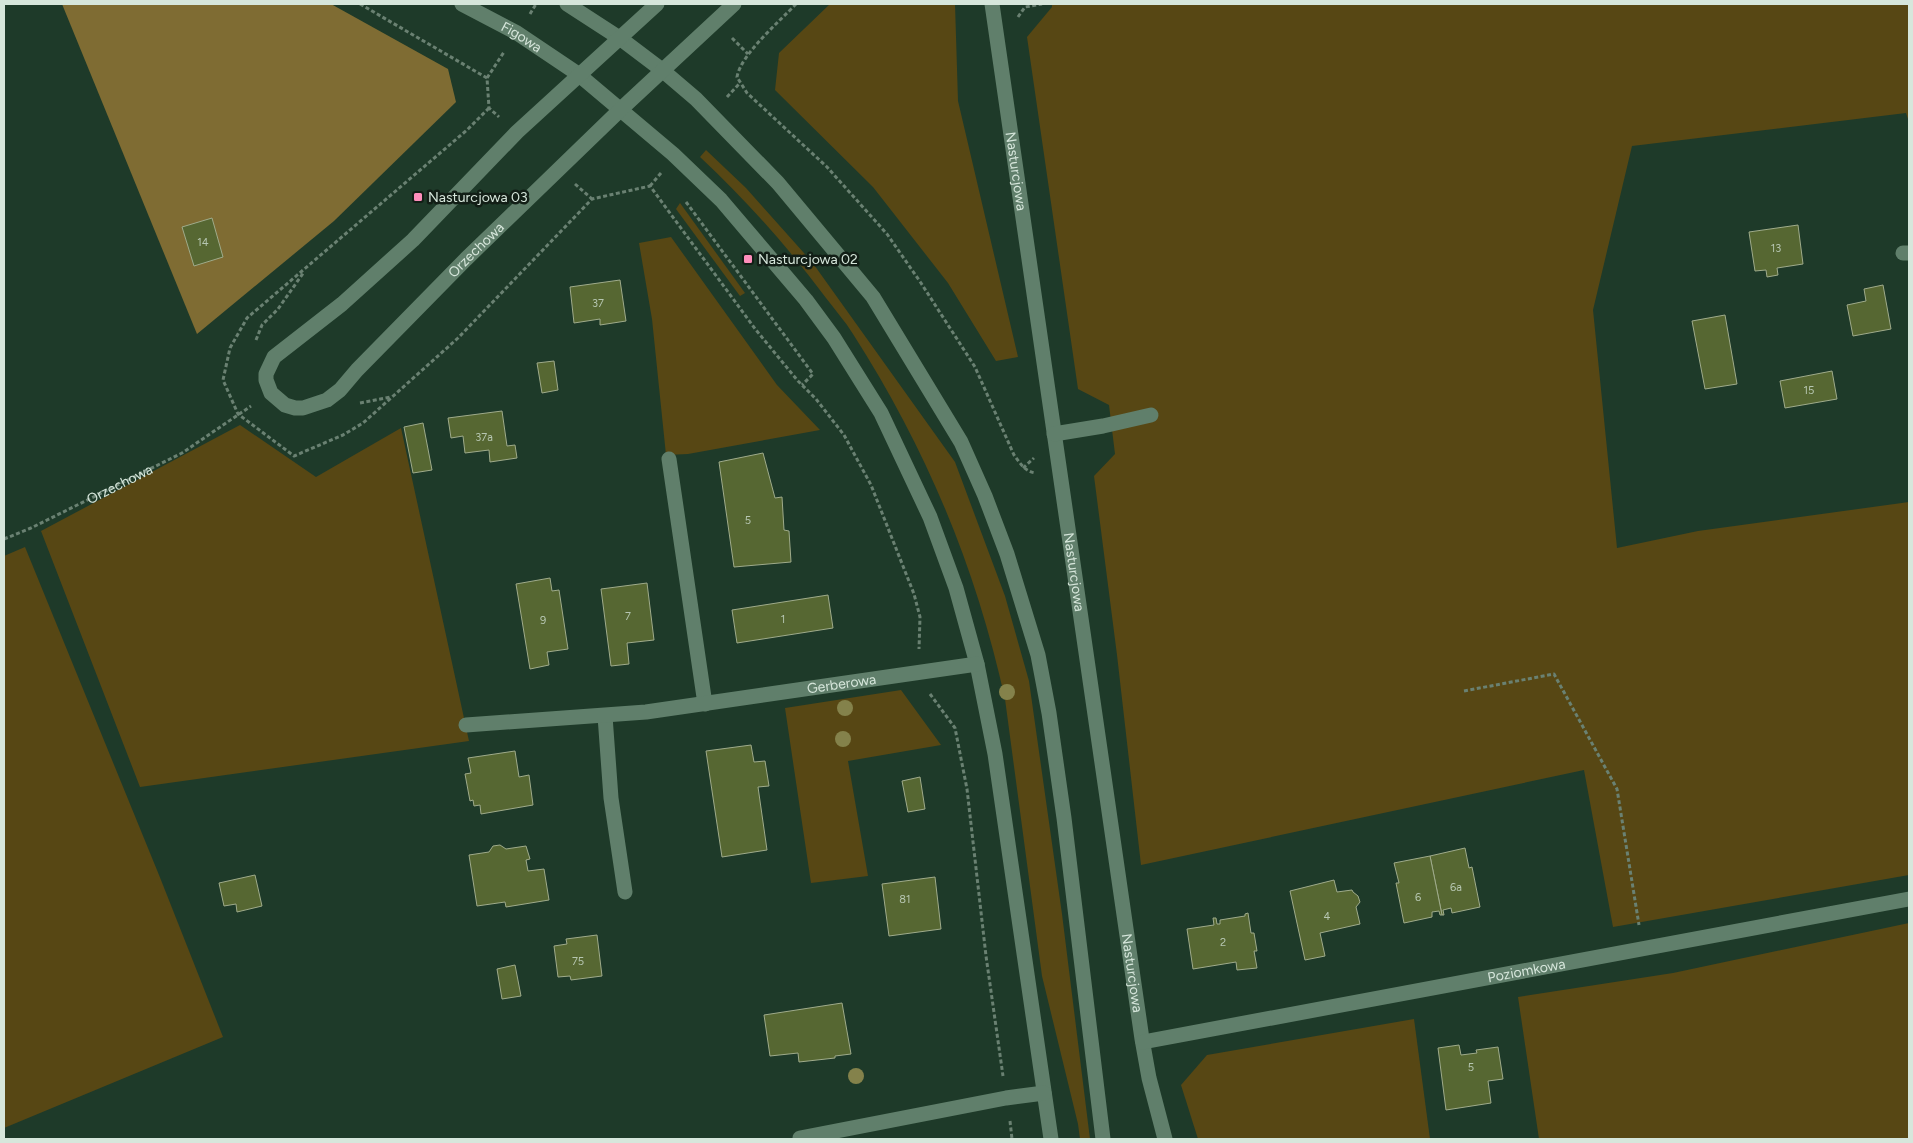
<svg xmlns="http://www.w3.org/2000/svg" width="1913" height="1143" font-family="Figtree,sans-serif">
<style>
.green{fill:#574714}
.forest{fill:#7f6c33}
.building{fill:#566732;stroke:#9fab8b}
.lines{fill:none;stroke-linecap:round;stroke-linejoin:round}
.path{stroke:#6a8172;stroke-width:3;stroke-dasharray:4 2.5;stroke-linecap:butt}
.minor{stroke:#607f6b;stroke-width:15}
.tree{fill:#84824b}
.poi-dot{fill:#fe8ebb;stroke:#121e16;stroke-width:2}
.labels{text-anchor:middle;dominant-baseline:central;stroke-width:5;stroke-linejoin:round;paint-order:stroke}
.number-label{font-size:11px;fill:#b6c6b1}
.street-label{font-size:14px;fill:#d6e6db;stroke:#121e16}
.poi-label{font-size:14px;fill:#d6e6db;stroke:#121e16;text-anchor:start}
</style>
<rect width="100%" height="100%" fill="#1e3a29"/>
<!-- green -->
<g class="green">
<polygon points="830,4 955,4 958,101 1018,357 996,361 948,283 873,187 775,90 779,53"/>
<polygon points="1052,4 1909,4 1909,122 1906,113 1632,146 1593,310 1617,548 1698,531 1909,502 1909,875 1613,927 1584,770 1141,865 1117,655 1094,476 1115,454 1109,405 1078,389 1027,37 1052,7"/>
<path d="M 706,150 L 746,188 L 812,262 L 955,462 L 1005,596 L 1029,681 L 1062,914 L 1090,1139 L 1080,1139 L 1078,1124 L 1042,976 L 1005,699 C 976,567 926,448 853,334 C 845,321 835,310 826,298 C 788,247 746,200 700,157 Z"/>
<polygon points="680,203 745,293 740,296 676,209"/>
<polygon points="671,237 777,385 820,430 688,454 666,455 652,319 639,243"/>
<polygon points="240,425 316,477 401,428 469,741 140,787 41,531"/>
<polygon points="25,547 159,875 223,1037 4,1128 4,556"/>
<polygon points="901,690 941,745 848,761 868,876 811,883 785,708"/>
<polygon points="1909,923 1909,1139 1539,1139 1518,997 1673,973"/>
<polygon points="1414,1019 1430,1139 1198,1139 1181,1085 1207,1055"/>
</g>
<!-- forest -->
<polygon class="forest" points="62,4 331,4 448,69 456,102 334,221 197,334"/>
<!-- building -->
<g class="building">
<polygon points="212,218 223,257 194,266 182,227"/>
<polygon points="1798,225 1803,264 1777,268 1778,275 1767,277 1766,270 1755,271 1749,232"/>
<polygon points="620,280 626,321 600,325 600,319 574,323 570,287"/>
<polygon points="1883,285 1891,329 1853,336 1847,305 1866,301 1864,289"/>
<polygon points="1725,315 1737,384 1705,389 1692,321"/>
<polygon points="554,361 558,390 542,393 537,363"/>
<polygon points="1832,371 1837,399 1785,408 1780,381"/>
<polygon points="502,411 507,446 515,445 517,458 490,462 489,450 465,453 463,436 451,438 448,418"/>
<polygon points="423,423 432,470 413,473 404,427"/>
<polygon points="763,453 775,498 782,497 784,530 789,531 791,562 734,567 719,462"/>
<polygon points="550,578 552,591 559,590 568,649 547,652 549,665 530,669 516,584"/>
<polygon points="647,583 654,640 627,643 629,664 611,666 601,589"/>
<polygon points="828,595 833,628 737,643 732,610"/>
<polygon points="751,745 754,762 765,761 769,786 758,787 767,850 722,857 706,751"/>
<polygon points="515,751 519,777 529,775 533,805 481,814 480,805 474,806 473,800 470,801 465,774 471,773 468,758"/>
<polygon points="920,777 925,809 908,812 902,781"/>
<polygon points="500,845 506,849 526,846 530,859 526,860 528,871 544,869 549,900 506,907 505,902 477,906 469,855 489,852 493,846"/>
<polygon points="1465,848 1469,868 1472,867 1480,907 1452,913 1451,908 1443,910 1444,915 1442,915 1430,856"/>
<polygon points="1430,856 1442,915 1440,915 1439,911 1432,912 1432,917 1404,923 1396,883 1399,883 1394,863"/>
<polygon points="255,875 262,906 237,912 236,904 224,906 219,883"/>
<polygon points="935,877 941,929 889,936 882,884"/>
<polygon points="1334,880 1337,892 1352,890 1353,892 1358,896 1360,902 1356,907 1360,924 1320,933 1325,956 1305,960 1290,891"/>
<polygon points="1248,913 1251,933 1254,933 1257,951 1254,951 1257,968 1237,970 1236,962 1193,969 1187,929 1214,925 1213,918 1216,918 1217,924 1220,924 1220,920 1245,916 1245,914"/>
<polygon points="597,935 602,976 571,980 570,976 558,977 554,946 567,944 566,939"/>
<polygon points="515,965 521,996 502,999 497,969"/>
<polygon points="842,1003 851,1054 835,1056 835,1058 799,1062 798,1053 770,1056 764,1015"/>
<polygon points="1459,1045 1461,1055 1477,1053 1476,1050 1498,1047 1503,1079 1488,1081 1491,1103 1446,1110 1438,1048"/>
</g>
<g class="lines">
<!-- path -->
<g class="path">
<polyline points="360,4 487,78 489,108 499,117"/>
<path d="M 796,4 C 779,22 741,54 737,77 L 747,93 L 827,167 L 887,234 L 921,283 L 975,367 L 1014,455 C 1020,463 1025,472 1036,473"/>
<polyline points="530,14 536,4"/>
<polyline points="1018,17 1025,7 1042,4"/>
<polyline points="732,38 748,54"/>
<polyline points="487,78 504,52"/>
<polyline points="727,97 740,83"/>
<polyline points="489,108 467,130 247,318 230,348 223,380 238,414 294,456 343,435 363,423 458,338 592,199 650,186 756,330 798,381 816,399 844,435 871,485 914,594 920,617 919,649"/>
<polyline points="575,184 592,199"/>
<polyline points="650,186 661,173"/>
<polyline points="686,202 813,374 802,385"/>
<polyline points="256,340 262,325 278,309 304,272"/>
<polyline points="360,403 391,397"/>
<polyline points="1023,468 1034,458"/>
<path id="s1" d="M 4,539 L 31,528 L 182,453 L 251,406"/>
<polyline points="1464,691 1554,674 1617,789 1639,925"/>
<polyline points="930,694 955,728 967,789 986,956 1003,1076"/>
<polyline points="1010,1121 1012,1139"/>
</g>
<!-- minor -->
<g class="minor">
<path id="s2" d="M 462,4 L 517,33 L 578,74 L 673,154 L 721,200 L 806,300 L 834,338 L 881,413 L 930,517 L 956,588 L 977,664 L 995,754 L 1051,1139"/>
<polyline points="567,4 621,39 662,70 696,99 778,183 873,297 961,442 985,496 1007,554 1038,655 1049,713 1064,818 1103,1139"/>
<path id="s3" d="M 657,4 L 517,132 L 413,240 L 342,304 L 274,357 L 266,374 L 266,380 L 271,393 L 285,405 L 295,408 L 303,408 L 327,400 L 340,390 L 357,370 L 466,259 L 620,110 L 734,4"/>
<path id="s4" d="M 992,4 L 1142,1039 L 1149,1078 L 1165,1139"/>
<polyline points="1903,253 1909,253"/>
<polyline points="1054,434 1103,426 1151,415"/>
<polyline points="669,459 705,704"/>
<polyline points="605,716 611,798 625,892"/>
<path id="s5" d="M 466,725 L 646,712 L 977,664"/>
<path id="s6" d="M 1143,1042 L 1909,899"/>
<polyline points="800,1138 1006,1098 1044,1093"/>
</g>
</g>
<!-- trees -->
<g class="tree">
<circle cx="1007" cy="692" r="8"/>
<circle cx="845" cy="708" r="8"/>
<circle cx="843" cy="739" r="8"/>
<circle cx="856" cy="1076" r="8"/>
</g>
<!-- markers -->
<g class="poi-dot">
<rect x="413" y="192" width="10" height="10" rx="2.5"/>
<rect x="743" y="254" width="10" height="10" rx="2.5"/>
</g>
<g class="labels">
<!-- number labels -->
<g class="number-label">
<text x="203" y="242">14</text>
<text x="1776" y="248">13</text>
<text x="598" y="303">37</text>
<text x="1809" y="390">15</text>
<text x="484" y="437">37a</text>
<text x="748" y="520">5</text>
<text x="628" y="616">7</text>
<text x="783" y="619">1</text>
<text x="543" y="620">9</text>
<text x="1456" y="887">6a</text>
<text x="1418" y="897">6</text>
<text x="905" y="899">81</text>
<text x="1327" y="916">4</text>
<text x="1223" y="942">2</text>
<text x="578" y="961">75</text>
<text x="1471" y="1067">5</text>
</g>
<!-- street labels -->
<g class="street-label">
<text stroke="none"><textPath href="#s2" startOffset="68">Figowa</textPath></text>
<text stroke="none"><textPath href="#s4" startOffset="169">Nasturcjowa</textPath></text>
<text stroke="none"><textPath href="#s3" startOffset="834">Orzechowa</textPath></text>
<text stroke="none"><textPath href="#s1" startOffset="128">Orzechowa</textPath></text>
<text stroke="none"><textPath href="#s4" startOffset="574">Nasturcjowa</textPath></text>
<text stroke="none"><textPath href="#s5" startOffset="378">Gerberowa</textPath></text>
<text stroke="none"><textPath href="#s6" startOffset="390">Poziomkowa</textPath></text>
<text stroke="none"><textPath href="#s4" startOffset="979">Nasturcjowa</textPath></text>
</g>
<!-- poi labels -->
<g class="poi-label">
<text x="428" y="197">Nasturcjowa 03</text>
<text x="758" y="259">Nasturcjowa 02</text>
</g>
</g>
<!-- border -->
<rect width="1913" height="1143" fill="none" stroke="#d6e6db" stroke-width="10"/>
</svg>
